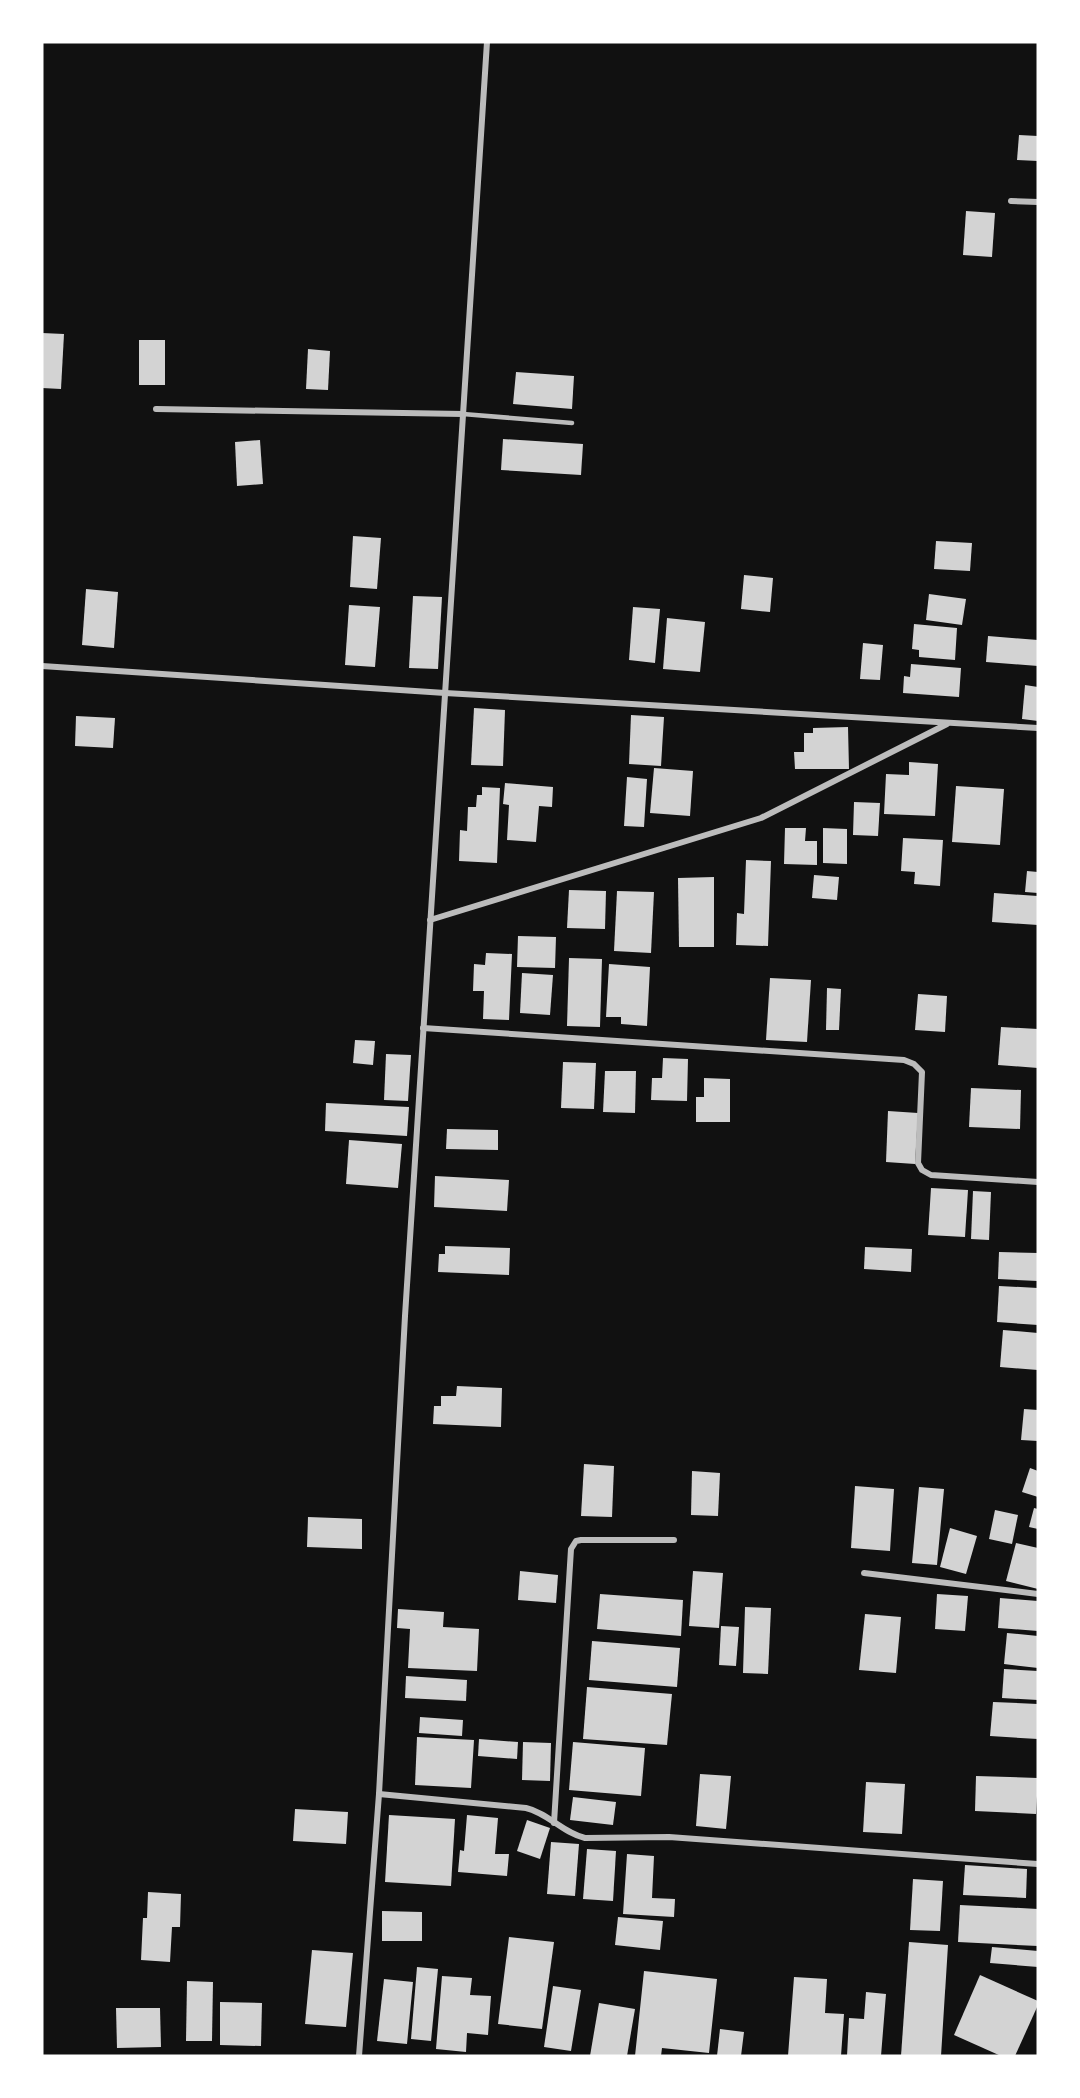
<svg xmlns="http://www.w3.org/2000/svg" width="1080" height="2098" font-family="Literata,serif">
<style>
.building{fill:#d3d3d3}
.lines{fill:none;stroke-linecap:round;stroke-linejoin:round}
.service{stroke:#bcbcbc;stroke-width:4.5}
.minor{stroke:#bcbcbc;stroke-width:6}
</style>
<rect width="100%" height="100%" fill="#111"/>
<!-- building -->
<g class="building">
<polygon points="1019,135 1038,136 1038,161 1017,160"/>
<polygon points="966,211 995,213 992,257 963,255"/>
<polygon points="42,333 64,334 61,389 42,388"/>
<rect x="139" y="340" width="26" height="45"/>
<polygon points="308,349 330,351 328,390 306,389"/>
<polygon points="516,372 574,376 572,409 513,404"/>
<polygon points="503,439 583,444 581,475 501,470"/>
<polygon points="260,440 263,484 237,486 235,442"/>
<polygon points="353,536 381,538 377,589 350,587"/>
<polygon points="936,541 972,543 970,571 934,569"/>
<polygon points="744,575 773,578 770,612 741,609"/>
<polygon points="86,589 118,592 114,648 82,645"/>
<polygon points="929,594 966,599 962,625 926,620"/>
<polygon points="413,596 442,597 438,669 409,668"/>
<polygon points="349,605 380,607 375,667 345,665"/>
<polygon points="633,607 660,609 655,663 629,660"/>
<polygon points="667,618 705,622 700,672 663,669"/>
<polygon points="914,624 957,628 955,660 919,657 919,650 912,649"/>
<polygon points="988,636 1038,640 1038,666 986,662"/>
<polygon points="863,643 883,645 880,680 860,679"/>
<polygon points="911,664 961,668 959,697 903,693 904,676 910,677"/>
<polygon points="1025,685 1038,687 1038,721 1022,719"/>
<polygon points="474,708 505,710 503,766 471,765"/>
<polygon points="631,715 664,717 661,766 629,764"/>
<polygon points="76,716 115,718 113,748 75,746"/>
<polygon points="848,727 849,769 795,769 794,752 804,752 804,733 813,733 813,728"/>
<polygon points="909,762 938,764 935,816 884,814 886,774 909,775"/>
<polygon points="654,768 693,771 690,816 650,813"/>
<polygon points="627,777 647,779 644,827 624,826"/>
<polygon points="505,783 553,787 552,807 539,806 536,842 507,840 509,805 503,804"/>
<polygon points="956,786 1004,789 1000,845 952,842"/>
<polygon points="482,787 500,788 497,863 459,861 460,830 467,831 468,807 476,807 477,795 482,795"/>
<polygon points="854,802 880,803 878,836 853,835"/>
<polygon points="785,828 806,828 805,841 817,841 817,865 784,864"/>
<polygon points="823,828 847,829 847,864 823,863"/>
<polygon points="903,838 943,840 940,886 914,884 915,872 901,871"/>
<polygon points="746,860 771,861 768,946 736,945 737,913 744,914"/>
<polygon points="1027,871 1038,872 1038,893 1025,892"/>
<polygon points="814,875 839,877 837,900 812,898"/>
<polygon points="714,877 714,947 679,947 678,878"/>
<polygon points="569,890 606,891 605,929 567,928"/>
<polygon points="617,891 654,892 651,953 614,951"/>
<polygon points="994,893 1038,896 1038,925 992,922"/>
<polygon points="518,936 556,937 555,968 517,967"/>
<polygon points="486,953 512,954 509,1020 483,1019 484,991 473,991 474,964 485,965"/>
<polygon points="569,958 602,959 600,1027 567,1026"/>
<polygon points="609,964 650,967 647,1026 621,1024 621,1017 606,1017"/>
<polygon points="522,973 553,975 550,1015 520,1013"/>
<polygon points="770,978 811,980 807,1042 766,1040"/>
<polygon points="827,988 841,989 839,1030 826,1030"/>
<polygon points="918,994 947,996 945,1032 915,1030"/>
<polygon points="1001,1027 1038,1029 1038,1068 998,1065"/>
<polygon points="355,1040 375,1041 373,1065 353,1063"/>
<polygon points="386,1054 411,1055 408,1101 384,1100"/>
<polygon points="663,1058 688,1059 687,1101 651,1100 652,1078 662,1078"/>
<polygon points="563,1062 596,1063 594,1109 561,1108"/>
<polygon points="605,1071 636,1071 635,1113 603,1112"/>
<polygon points="704,1078 730,1079 730,1122 696,1122 696,1097 704,1097"/>
<polygon points="971,1088 1021,1090 1020,1129 969,1127"/>
<polygon points="326,1103 409,1107 407,1136 325,1131"/>
<polygon points="888,1111 918,1113 915,1164 886,1162"/>
<polygon points="447,1129 498,1130 498,1150 446,1149"/>
<polygon points="349,1140 402,1144 398,1188 346,1184"/>
<polygon points="435,1176 509,1180 507,1211 434,1207"/>
<polygon points="931,1188 968,1190 965,1237 928,1235"/>
<polygon points="973,1191 991,1192 989,1240 971,1239"/>
<polygon points="445,1246 510,1248 509,1275 438,1272 439,1254 445,1254"/>
<polygon points="865,1247 912,1249 911,1272 864,1269"/>
<polygon points="999,1252 1038,1253 1038,1281 998,1279"/>
<polygon points="999,1286 1038,1288 1038,1325 997,1322"/>
<polygon points="1003,1330 1038,1333 1038,1370 1000,1367"/>
<polygon points="457,1386 502,1388 501,1427 433,1424 434,1406 441,1406 441,1396 456,1396"/>
<polygon points="1024,1409 1038,1410 1038,1441 1021,1440"/>
<polygon points="584,1464 614,1466 612,1517 581,1516"/>
<polygon points="1030,1468 1038,1471 1038,1497 1022,1492"/>
<polygon points="692,1471 720,1473 718,1516 691,1515"/>
<polygon points="855,1486 894,1489 890,1551 851,1548"/>
<polygon points="919,1487 944,1489 937,1565 912,1563"/>
<polygon points="1034,1508 1038,1509 1038,1529 1029,1527"/>
<polygon points="995,1510 1018,1515 1012,1544 989,1539"/>
<polygon points="308,1517 362,1519 362,1549 307,1547"/>
<polygon points="950,1528 977,1536 966,1574 940,1567"/>
<polygon points="1016,1543 1038,1548 1038,1589 1006,1581"/>
<polygon points="520,1571 558,1575 556,1603 518,1600"/>
<polygon points="693,1571 723,1573 719,1628 689,1626"/>
<polygon points="600,1594 683,1600 681,1636 597,1629"/>
<polygon points="937,1594 968,1596 965,1631 935,1629"/>
<polygon points="1000,1598 1038,1601 1038,1631 998,1628"/>
<polygon points="745,1607 771,1608 768,1674 743,1673"/>
<polygon points="398,1609 444,1612 443,1627 479,1629 477,1671 408,1668 410,1629 397,1628"/>
<polygon points="865,1614 901,1617 896,1673 859,1670"/>
<polygon points="721,1626 739,1627 736,1666 719,1665"/>
<polygon points="1007,1633 1038,1636 1038,1668 1004,1664"/>
<polygon points="592,1641 680,1648 677,1687 589,1680"/>
<polygon points="1004,1669 1038,1671 1038,1700 1002,1698"/>
<polygon points="406,1676 467,1680 466,1701 405,1698"/>
<polygon points="587,1687 672,1694 667,1745 583,1739"/>
<polygon points="993,1702 1038,1704 1038,1739 990,1736"/>
<polygon points="420,1717 463,1720 462,1736 419,1733"/>
<polygon points="417,1737 474,1740 471,1788 415,1785"/>
<polygon points="479,1739 518,1742 517,1759 478,1756"/>
<polygon points="523,1742 551,1743 550,1781 522,1780"/>
<polygon points="573,1742 645,1748 641,1796 569,1790"/>
<polygon points="700,1774 731,1776 726,1829 696,1826"/>
<polygon points="976,1776 1038,1778 1036,1814 975,1811"/>
<polygon points="866,1782 905,1784 902,1834 863,1832"/>
<polygon points="573,1797 616,1802 613,1825 570,1820"/>
<polygon points="295,1809 348,1812 346,1844 293,1841"/>
<polygon points="389,1815 455,1819 451,1886 385,1882"/>
<polygon points="467,1815 498,1818 495,1854 509,1854 507,1876 458,1872 460,1850 464,1851"/>
<polygon points="527,1820 550,1828 540,1859 517,1851"/>
<polygon points="551,1842 579,1844 575,1896 547,1894"/>
<polygon points="587,1849 616,1851 613,1901 583,1899"/>
<polygon points="627,1854 654,1856 652,1898 675,1899 674,1917 623,1914"/>
<polygon points="965,1865 1027,1869 1026,1898 963,1895"/>
<polygon points="913,1879 943,1881 940,1931 910,1930"/>
<polygon points="148,1892 181,1894 180,1927 172,1927 170,1962 141,1960 143,1918 147,1918"/>
<polygon points="960,1905 1038,1909 1038,1946 958,1942"/>
<polygon points="382,1911 422,1912 422,1941 382,1941"/>
<polygon points="618,1917 663,1921 660,1950 615,1945"/>
<polygon points="509,1937 554,1942 542,2029 498,2024"/>
<polygon points="909,1942 948,1945 941,2056 901,2056"/>
<polygon points="992,1947 1038,1951 1038,1967 990,1963"/>
<polygon points="312,1950 353,1953 346,2027 305,2024"/>
<polygon points="417,1967 438,1969 431,2041 411,2039"/>
<polygon points="644,1971 717,1979 709,2053 662,2048 661,2056 635,2056"/>
<polygon points="980,1975 1038,2001 1038,2005 1015,2056 1001,2056 954,2035"/>
<polygon points="442,1976 472,1978 470,1995 491,1996 488,2035 467,2033 466,2052 436,2049"/>
<polygon points="794,1977 827,1979 825,2013 844,2014 841,2056 788,2056"/>
<polygon points="384,1979 413,1982 407,2044 377,2041"/>
<polygon points="187,1981 213,1982 212,2041 186,2041"/>
<polygon points="553,1986 581,1990 571,2051 544,2047"/>
<polygon points="866,1992 886,1994 881,2056 847,2056 849,2018 864,2019"/>
<polygon points="220,2002 262,2003 261,2046 220,2045"/>
<polygon points="599,2003 635,2009 627,2056 590,2056"/>
<polygon points="116,2008 160,2008 161,2047 117,2048"/>
<polygon points="720,2029 744,2032 741,2056 717,2056"/>
</g>
<g class="lines">
<!-- service -->
<polyline class="service" points="463,414 572,423"/>
<!-- minor -->
<g class="minor">
<polyline points="1011,201 1038,202"/>
<polyline points="156,409 463,414"/>
<polyline points="42,666 445,693 1038,728"/>
<polyline points="430,920 761,818 947,724"/>
<polyline points="423,1028 904,1060 914,1064 922,1072 918,1163 922,1170 931,1175 1038,1182"/>
<polyline points="864,1573 1038,1594"/>
<path d="M 379,1794 L 526,1808 C 548,1813 563,1833 585,1838 L 669,1837 L 1038,1864"/>
<polyline points="554,1823 571,1549 576,1541 581,1540 674,1540"/>
<polyline points="359,2056 379,1794 405,1316 487,42"/>
</g>
</g>
<!-- border -->
<rect width="1080" height="2098" fill="none" stroke="#ffffff" stroke-width="87"/>
</svg>
